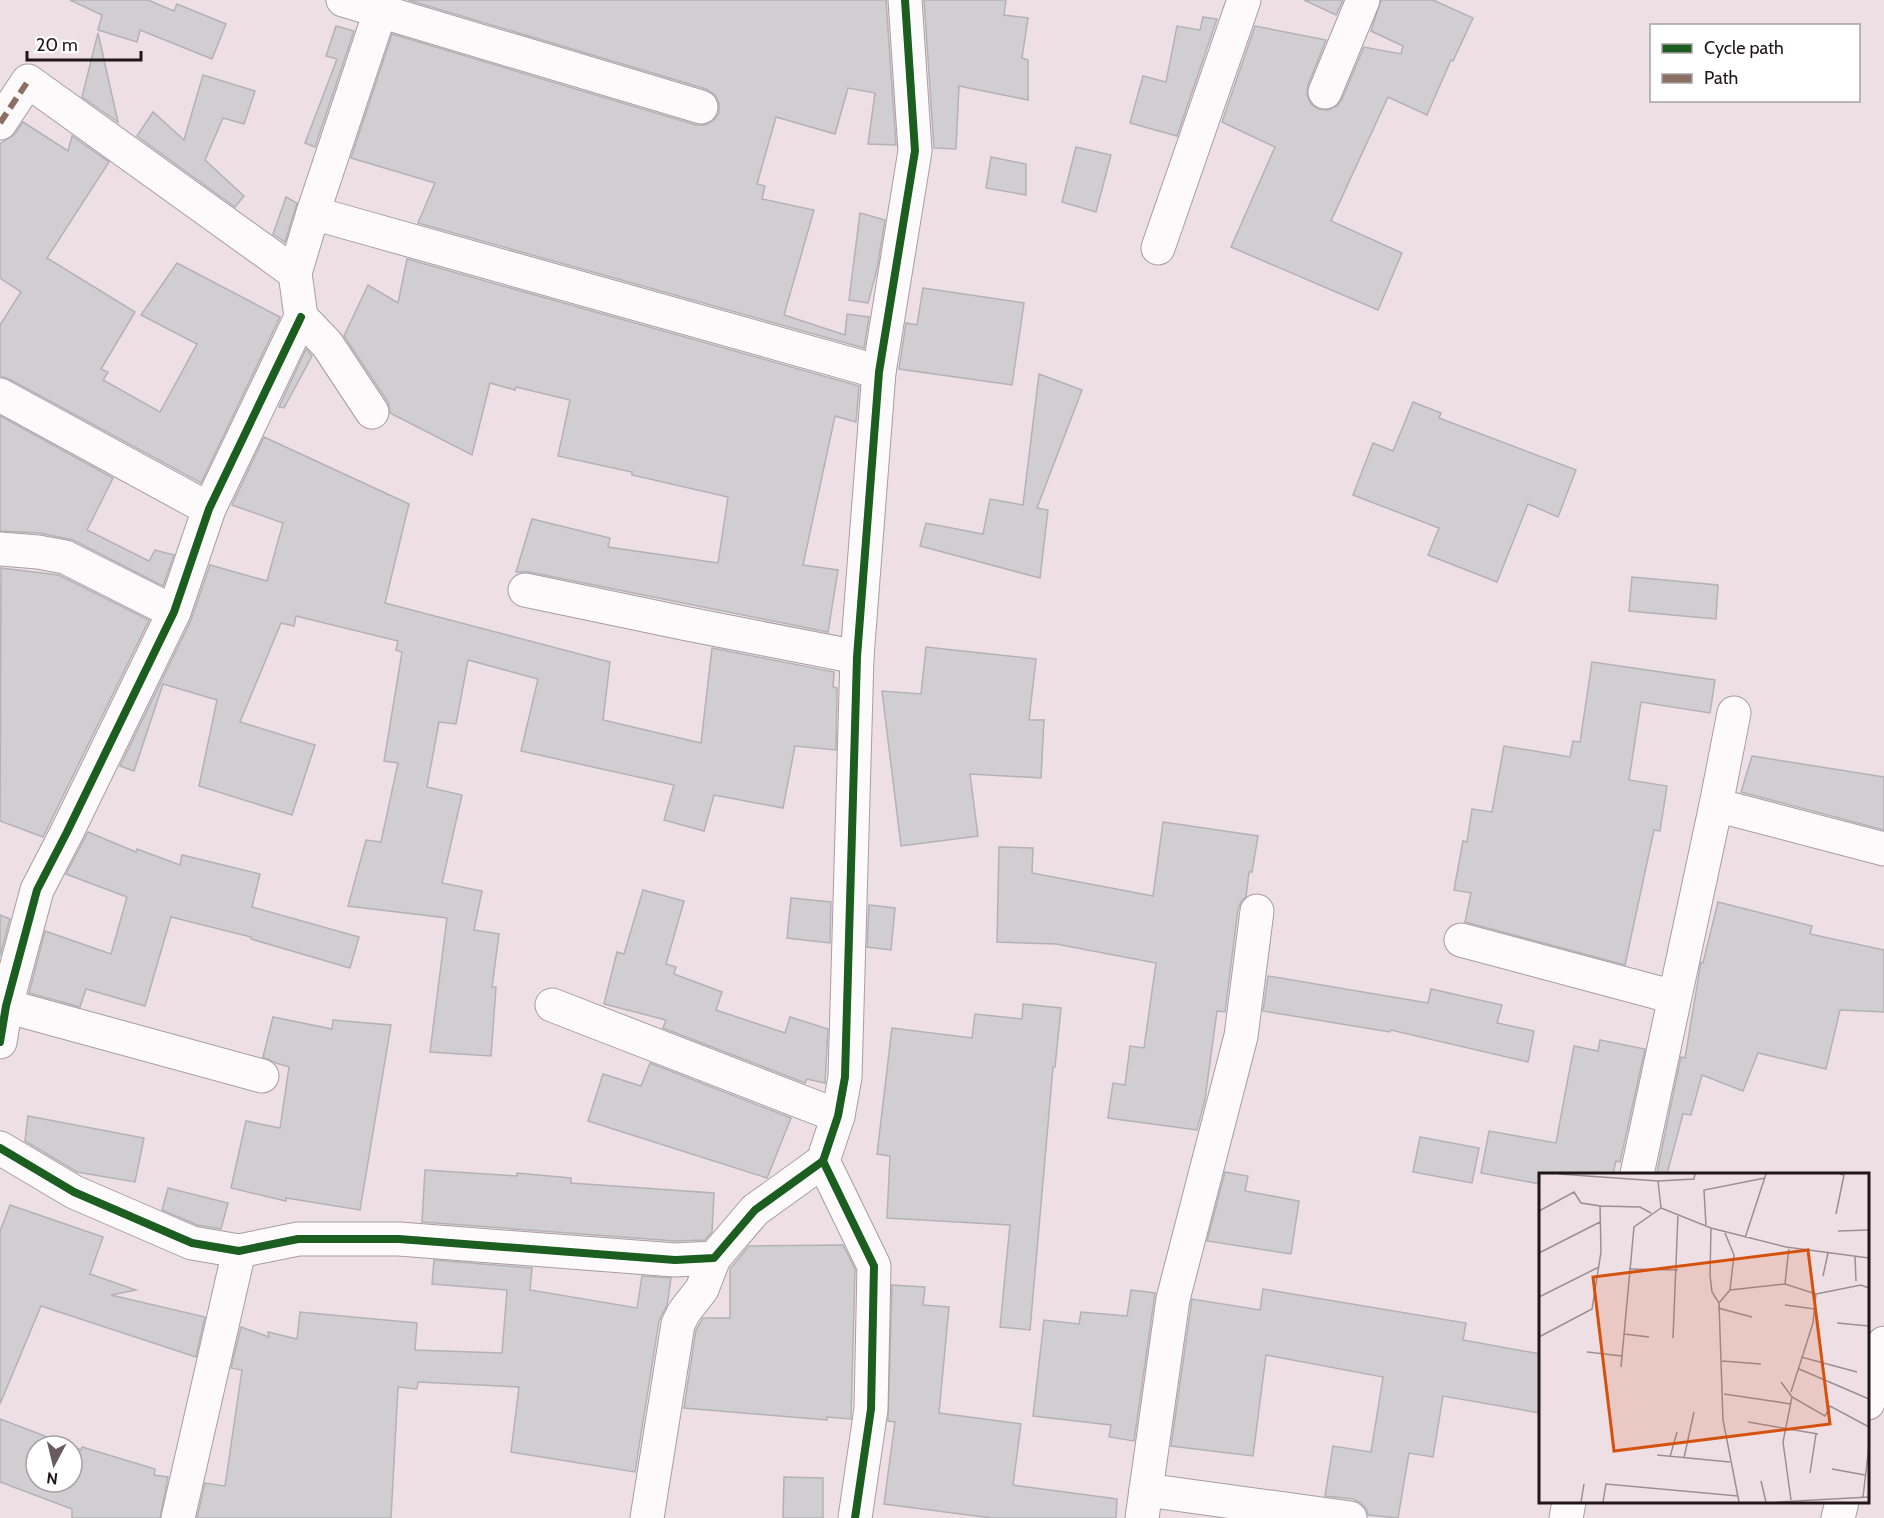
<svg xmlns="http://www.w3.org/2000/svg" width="1884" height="1518" font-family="Cabin,sans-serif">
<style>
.building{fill:#d0ced1;stroke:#b3b2b5;stroke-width:1.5}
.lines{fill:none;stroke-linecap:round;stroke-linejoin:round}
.minor-casing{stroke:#a99da1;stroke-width:35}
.minor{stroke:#fcfafb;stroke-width:33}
.quiet{stroke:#8d6e63;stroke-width:6;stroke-dasharray:12 6;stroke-linecap:butt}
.cycleway-casing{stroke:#fff;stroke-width:11}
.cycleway{stroke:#1b5e20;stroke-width:8}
.inset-road{fill:none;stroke:#9c8f93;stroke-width:1.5}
.view{fill:#d4520d;fill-opacity:0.15;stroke:#d4520d;stroke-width:3}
.inset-edge{fill:none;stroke:#201619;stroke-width:3}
</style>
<rect width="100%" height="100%" fill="#eedfe4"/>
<!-- building -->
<g class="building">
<polygon points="70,0 148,0 174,11 177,4 226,24 212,59 140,30 137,42 98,30 102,15"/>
<polygon points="408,0 886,0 896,145 868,144 875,93 848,88 835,134 776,117 757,184 765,186 762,199 814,210 784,315 845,335 847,314 869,317 864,348 418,223 435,183 351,158 392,34 696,125 705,125 713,121 719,113 719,103 715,95 706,89"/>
<polygon points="924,0 1006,0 1004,15 1028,18 1022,58 1028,60 1028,100 959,86 956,149 934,148"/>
<polygon points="1304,0 1343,0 1336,15"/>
<polygon points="1381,0 1433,0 1473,18 1453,61 1451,60 1427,115 1388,97 1331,221 1402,253 1378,310 1231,247 1275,147 1222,122 1255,26 1326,40 1308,85 1307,95 1311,104 1318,109 1328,110 1337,106 1342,99 1364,47 1401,54 1403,46 1371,31"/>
<polygon points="1203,17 1217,19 1177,136 1130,123 1143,76 1166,82 1177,26 1200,30"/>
<polygon points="336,26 354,31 315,147 305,143 337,59 326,56"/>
<polygon points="98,33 118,122 82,97"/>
<polygon points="203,75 255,91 244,124 223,118 205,160 244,196 235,207 137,136 153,112 184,140"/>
<polygon points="23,122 68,151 72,136 109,162 47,258 135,312 101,369 108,372 103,380 160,412 197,344 141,315 177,263 280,317 201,483 9,379 0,376 0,325 21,292 0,278 0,144 15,134"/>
<polygon points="1076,147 1111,155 1096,212 1062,202"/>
<polygon points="991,157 1026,164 1026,195 986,188"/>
<polygon points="286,197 297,203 285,242 273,234"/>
<polygon points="860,213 885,220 877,269 868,303 849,300"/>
<polygon points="407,259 859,386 856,422 835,416 803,565 838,570 828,632 529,572 516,572 532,519 610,538 608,547 718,563 728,497 632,475 632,472 558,456 570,400 516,387 515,390 490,383 472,455 390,413 388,402 344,336 368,285 398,303"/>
<polygon points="923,288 1024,303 1012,385 899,369 906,323 917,325"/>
<polygon points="306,349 312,356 284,408 279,407"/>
<polygon points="1039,374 1082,390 1037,508 1048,510 1040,578 920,546 926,523 983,534 990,499 1023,505"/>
<polygon points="1413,402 1441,413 1439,418 1576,470 1558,517 1528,504 1497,582 1428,555 1439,528 1353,495 1373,443 1393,451"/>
<polygon points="0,416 113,478 87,530 149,561 155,550 174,555 163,586 73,540 39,533 0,531"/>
<polygon points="264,437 409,504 385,603 610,662 603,720 701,743 712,648 834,672 833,687 837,688 836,750 795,746 783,808 714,795 704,831 664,820 674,785 521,751 538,679 468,660 456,724 439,722 427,787 462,795 442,883 482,891 474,930 499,934 492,987 496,987 491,1056 430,1052 447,918 348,906 366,840 381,842 398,763 384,761 402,652 396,650 398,641 296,616 294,626 281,623 240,722 315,745 292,815 199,786 217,700 163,684 134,771 120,766 191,620 210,565 267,581 283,523 232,505"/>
<polygon points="1,568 59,575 149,620 43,837 0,821"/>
<polygon points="1632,577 1718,585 1716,619 1629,611"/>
<polygon points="926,647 1036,659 1029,720 1044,720 1041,778 970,774 978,836 901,846 882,691 921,694"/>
<polygon points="1592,662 1715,680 1710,713 1641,702 1629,780 1667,786 1660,831 1654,830 1625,965 1465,922 1471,893 1454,890 1463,841 1467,842 1472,809 1492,812 1504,746 1570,757 1573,741 1580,742"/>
<polygon points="1752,756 1884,777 1884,830 1741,792"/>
<polygon points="1163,822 1258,836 1252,872 1249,872 1246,897 1242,900 1238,909 1225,1012 1217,1011 1205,1099 1197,1130 1108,1118 1113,1083 1125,1085 1130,1046 1144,1048 1156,963 1056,944 997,942 999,847 1033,848 1032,873 1153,896"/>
<polygon points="88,832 136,852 137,849 180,865 182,855 260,874 252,907 359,937 350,968 251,939 251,937 171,917 145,1006 86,989 80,1007 29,993 45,931 111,954 127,897 66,874"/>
<polygon points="643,890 684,901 666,964 676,967 674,974 722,992 716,1010 785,1033 790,1017 828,1029 825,1083 807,1079 805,1083 663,1028 666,1020 604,1004 617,952 624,954"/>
<polygon points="791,898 831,902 830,943 787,938"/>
<polygon points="1718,902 1812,926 1810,934 1884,950 1884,1012 1840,1010 1826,1069 1758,1053 1743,1091 1702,1075 1691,1115 1683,1114 1667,1174 1657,1172 1681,1057 1685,1058 1701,962 1703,963"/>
<polygon points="869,905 895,908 891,950 867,947"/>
<polygon points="0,915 10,919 0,956"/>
<polygon points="1268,976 1428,1003 1431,989 1502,1005 1497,1023 1534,1031 1528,1062 1391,1030 1390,1032 1263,1011"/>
<polygon points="1023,1004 1061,1008 1055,1067 1053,1067 1030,1330 1000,1327 1010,1225 887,1218 890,1156 877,1154 892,1028 972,1038 975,1014 1022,1019"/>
<polygon points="273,1017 332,1029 333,1020 391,1025 360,1210 286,1198 286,1201 231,1188 246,1121 280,1128 289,1067 276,1063 263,1057"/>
<polygon points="1600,1040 1645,1049 1620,1162 1616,1161 1613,1174 1540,1174 1540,1184 1481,1173 1489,1131 1556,1143 1574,1046 1598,1051"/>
<polygon points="650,1063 791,1118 767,1178 588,1121 603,1074 641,1086"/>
<polygon points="28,1116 144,1138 135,1182 77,1172 25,1141"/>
<polygon points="1420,1137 1479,1148 1472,1183 1413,1172"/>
<polygon points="425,1170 517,1176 517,1173 571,1178 571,1183 714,1193 712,1232 705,1240 675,1241 422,1222"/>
<polygon points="1225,1172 1248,1176 1245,1191 1299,1201 1291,1254 1207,1241"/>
<polygon points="168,1188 228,1203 221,1229 197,1225 162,1210"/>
<polygon points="10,1205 103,1237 90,1274 136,1290 111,1295 205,1317 196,1357 41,1306 0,1404 0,1231"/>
<polygon points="843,1245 855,1269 851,1419 827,1417 827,1420 684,1408 696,1330 703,1318 730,1318 730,1269 749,1246"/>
<polygon points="434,1260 532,1268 530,1290 637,1308 642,1276 671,1278 667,1305 659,1321 635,1472 511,1452 519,1387 418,1382 417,1389 398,1387 391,1518 197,1518 205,1483 225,1486 242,1370 231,1368 241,1327 269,1337 268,1332 297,1339 300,1312 417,1323 415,1350 502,1353 507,1290 432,1284"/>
<polygon points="892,1285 925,1287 923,1305 949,1307 939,1413 1021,1424 1013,1485 1117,1499 1116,1518 992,1518 884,1504 895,1422 888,1421"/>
<polygon points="1263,1289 1466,1323 1463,1340 1540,1354 1540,1413 1443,1396 1433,1457 1409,1453 1398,1518 1368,1515 1367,1510 1361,1503 1353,1499 1325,1496 1333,1446 1371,1452 1383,1377 1266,1355 1253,1456 1171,1446 1192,1299 1260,1310"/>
<polygon points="1131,1290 1155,1293 1134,1441 1109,1437 1111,1425 1033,1416 1044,1320 1079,1324 1081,1312 1127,1316"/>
<polygon points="0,1419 71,1446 36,1446 36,1482 72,1482 72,1446 81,1450 82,1447 155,1469 154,1475 168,1477 160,1518 72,1518 72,1509 0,1482"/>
<polygon points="784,1477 823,1478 823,1518 783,1518"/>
</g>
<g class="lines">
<!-- minor casing -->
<g class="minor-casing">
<g id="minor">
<polyline points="343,0 701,107"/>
<polyline points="1325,92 1363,0"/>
<polyline points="0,123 28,81 295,273"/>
<polyline points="313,213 879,372"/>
<polyline points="1158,248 1244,0"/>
<polyline points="0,395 209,509"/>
<polyline points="372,412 327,344 301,317 295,273 313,213 384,0"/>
<polyline points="0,549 38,552 65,557 174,612"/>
<polyline points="525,590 683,623 857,657"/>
<polyline points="1716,805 1884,849"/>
<polyline points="1461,940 1674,997"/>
<polyline points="552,1005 838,1116"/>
<polyline points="6,1006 262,1076"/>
<polyline points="0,1042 6,1006 37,890 67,832 174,612 209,509 301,317"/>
<polyline points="0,1148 74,1192 192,1243 239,1251 298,1239 399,1239 675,1260 714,1258 755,1210 823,1161"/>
<polyline points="1637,1174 1716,805 1734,713"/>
<polyline points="1868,1403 1884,1343"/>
<polyline points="1146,1490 1350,1518"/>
<polyline points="178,1518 239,1251"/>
<polyline points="647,1518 678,1324 684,1312 702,1289 714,1258"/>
<polyline points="855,1518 871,1409 874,1266 823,1161 838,1116 845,1077 857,657 879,372 915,151 905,0"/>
<polyline points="1142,1518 1173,1299 1241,1036 1257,911"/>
<polyline points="1566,1518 1569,1502"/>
<polyline points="1838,1518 1842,1502"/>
</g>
</g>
<!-- minor -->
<use href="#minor" class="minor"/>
<!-- quiet -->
<polyline class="quiet" points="0,123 28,81"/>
<!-- cycleway casing -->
<g class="cycleway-casing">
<g id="cycleway">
<polyline points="0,1042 6,1006 37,890 67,832 174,612 209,509 301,317"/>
<polyline points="0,1148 74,1192 192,1243 239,1251 298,1239 399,1239 675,1260 714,1258 755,1210 823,1161"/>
<polyline points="855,1518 871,1409 874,1266 823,1161 838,1116 845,1077 857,657 879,372 915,151 905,0"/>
</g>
</g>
<!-- cycleway -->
<use href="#cycleway" class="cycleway"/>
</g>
<!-- overview -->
<g transform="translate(1539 1173)">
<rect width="330" height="330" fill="#eedfe4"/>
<path class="inset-road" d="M 20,1 L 119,8 L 155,6 L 156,1M 119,8 L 122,35 L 172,55 L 247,74 L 330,85M 61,33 L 101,34 L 112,40M 0,38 L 35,19 L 42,30 L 61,33 L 62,79 L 53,136 L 0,164M 297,41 L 305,2 L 301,1M 167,53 L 165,17 L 226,5M 172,55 L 171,102 L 173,119 L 180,130 L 184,247 L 200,329M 299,58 L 330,57M 186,60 L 195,82 L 191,117M 206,65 L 227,1M 0,80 L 61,49M 316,84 L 317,108M 90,96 L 139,97M 284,103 L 289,80M 246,111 L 250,74M 0,124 L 60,94M 180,130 L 191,117 L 246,111 L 277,121 L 322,112 L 330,115M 246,132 L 276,136M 179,135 L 213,144M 298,150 L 330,153M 85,161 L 110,164M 134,165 L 139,41M 48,179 L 83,183M 262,184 L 318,199M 183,188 L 222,191M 82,194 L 95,54 L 122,35M 260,196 L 330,226M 242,209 L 253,224 L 286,243 L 291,233 L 330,254M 252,219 L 274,150 L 277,121M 185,221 L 252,231M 209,249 L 279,261M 118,282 L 191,289M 131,284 L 138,259M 145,285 L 155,239M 293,296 L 326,302M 271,300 L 277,261M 222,308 L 227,329M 324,324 L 330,273M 252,327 L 244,269 L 253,224M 42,329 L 45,311M 64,329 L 67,311 L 199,323M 238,329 L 330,324"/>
<path class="view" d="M 269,77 L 291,251 L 75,278 L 54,104 Z"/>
<rect width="330" height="330" class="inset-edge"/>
</g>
<!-- legend -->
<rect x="1650" y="24" width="210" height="78" fill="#ffffff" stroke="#a6a2a3" stroke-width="1.5"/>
<rect x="1662" y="44" width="30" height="9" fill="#1b5e20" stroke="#a6a2a3" stroke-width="1.5"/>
<text x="1704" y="54" font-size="18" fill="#201619">Cycle path</text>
<rect x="1662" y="74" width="30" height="9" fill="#8d6e63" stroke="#a6a2a3" stroke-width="1.5"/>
<text x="1704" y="84" font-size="18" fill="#201619">Path</text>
<!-- north arrow -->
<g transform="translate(54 1464) rotate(187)"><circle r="28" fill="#ffffff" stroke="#a6a2a3" stroke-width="1.5"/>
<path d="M0-4.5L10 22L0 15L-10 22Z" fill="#685c60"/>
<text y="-9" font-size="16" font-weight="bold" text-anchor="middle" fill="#201619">N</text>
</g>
<!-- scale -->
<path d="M27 51v9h114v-9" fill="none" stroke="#201619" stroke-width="3"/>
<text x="36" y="51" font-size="18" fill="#201619" stroke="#ffffff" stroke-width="4.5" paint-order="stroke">20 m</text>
</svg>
